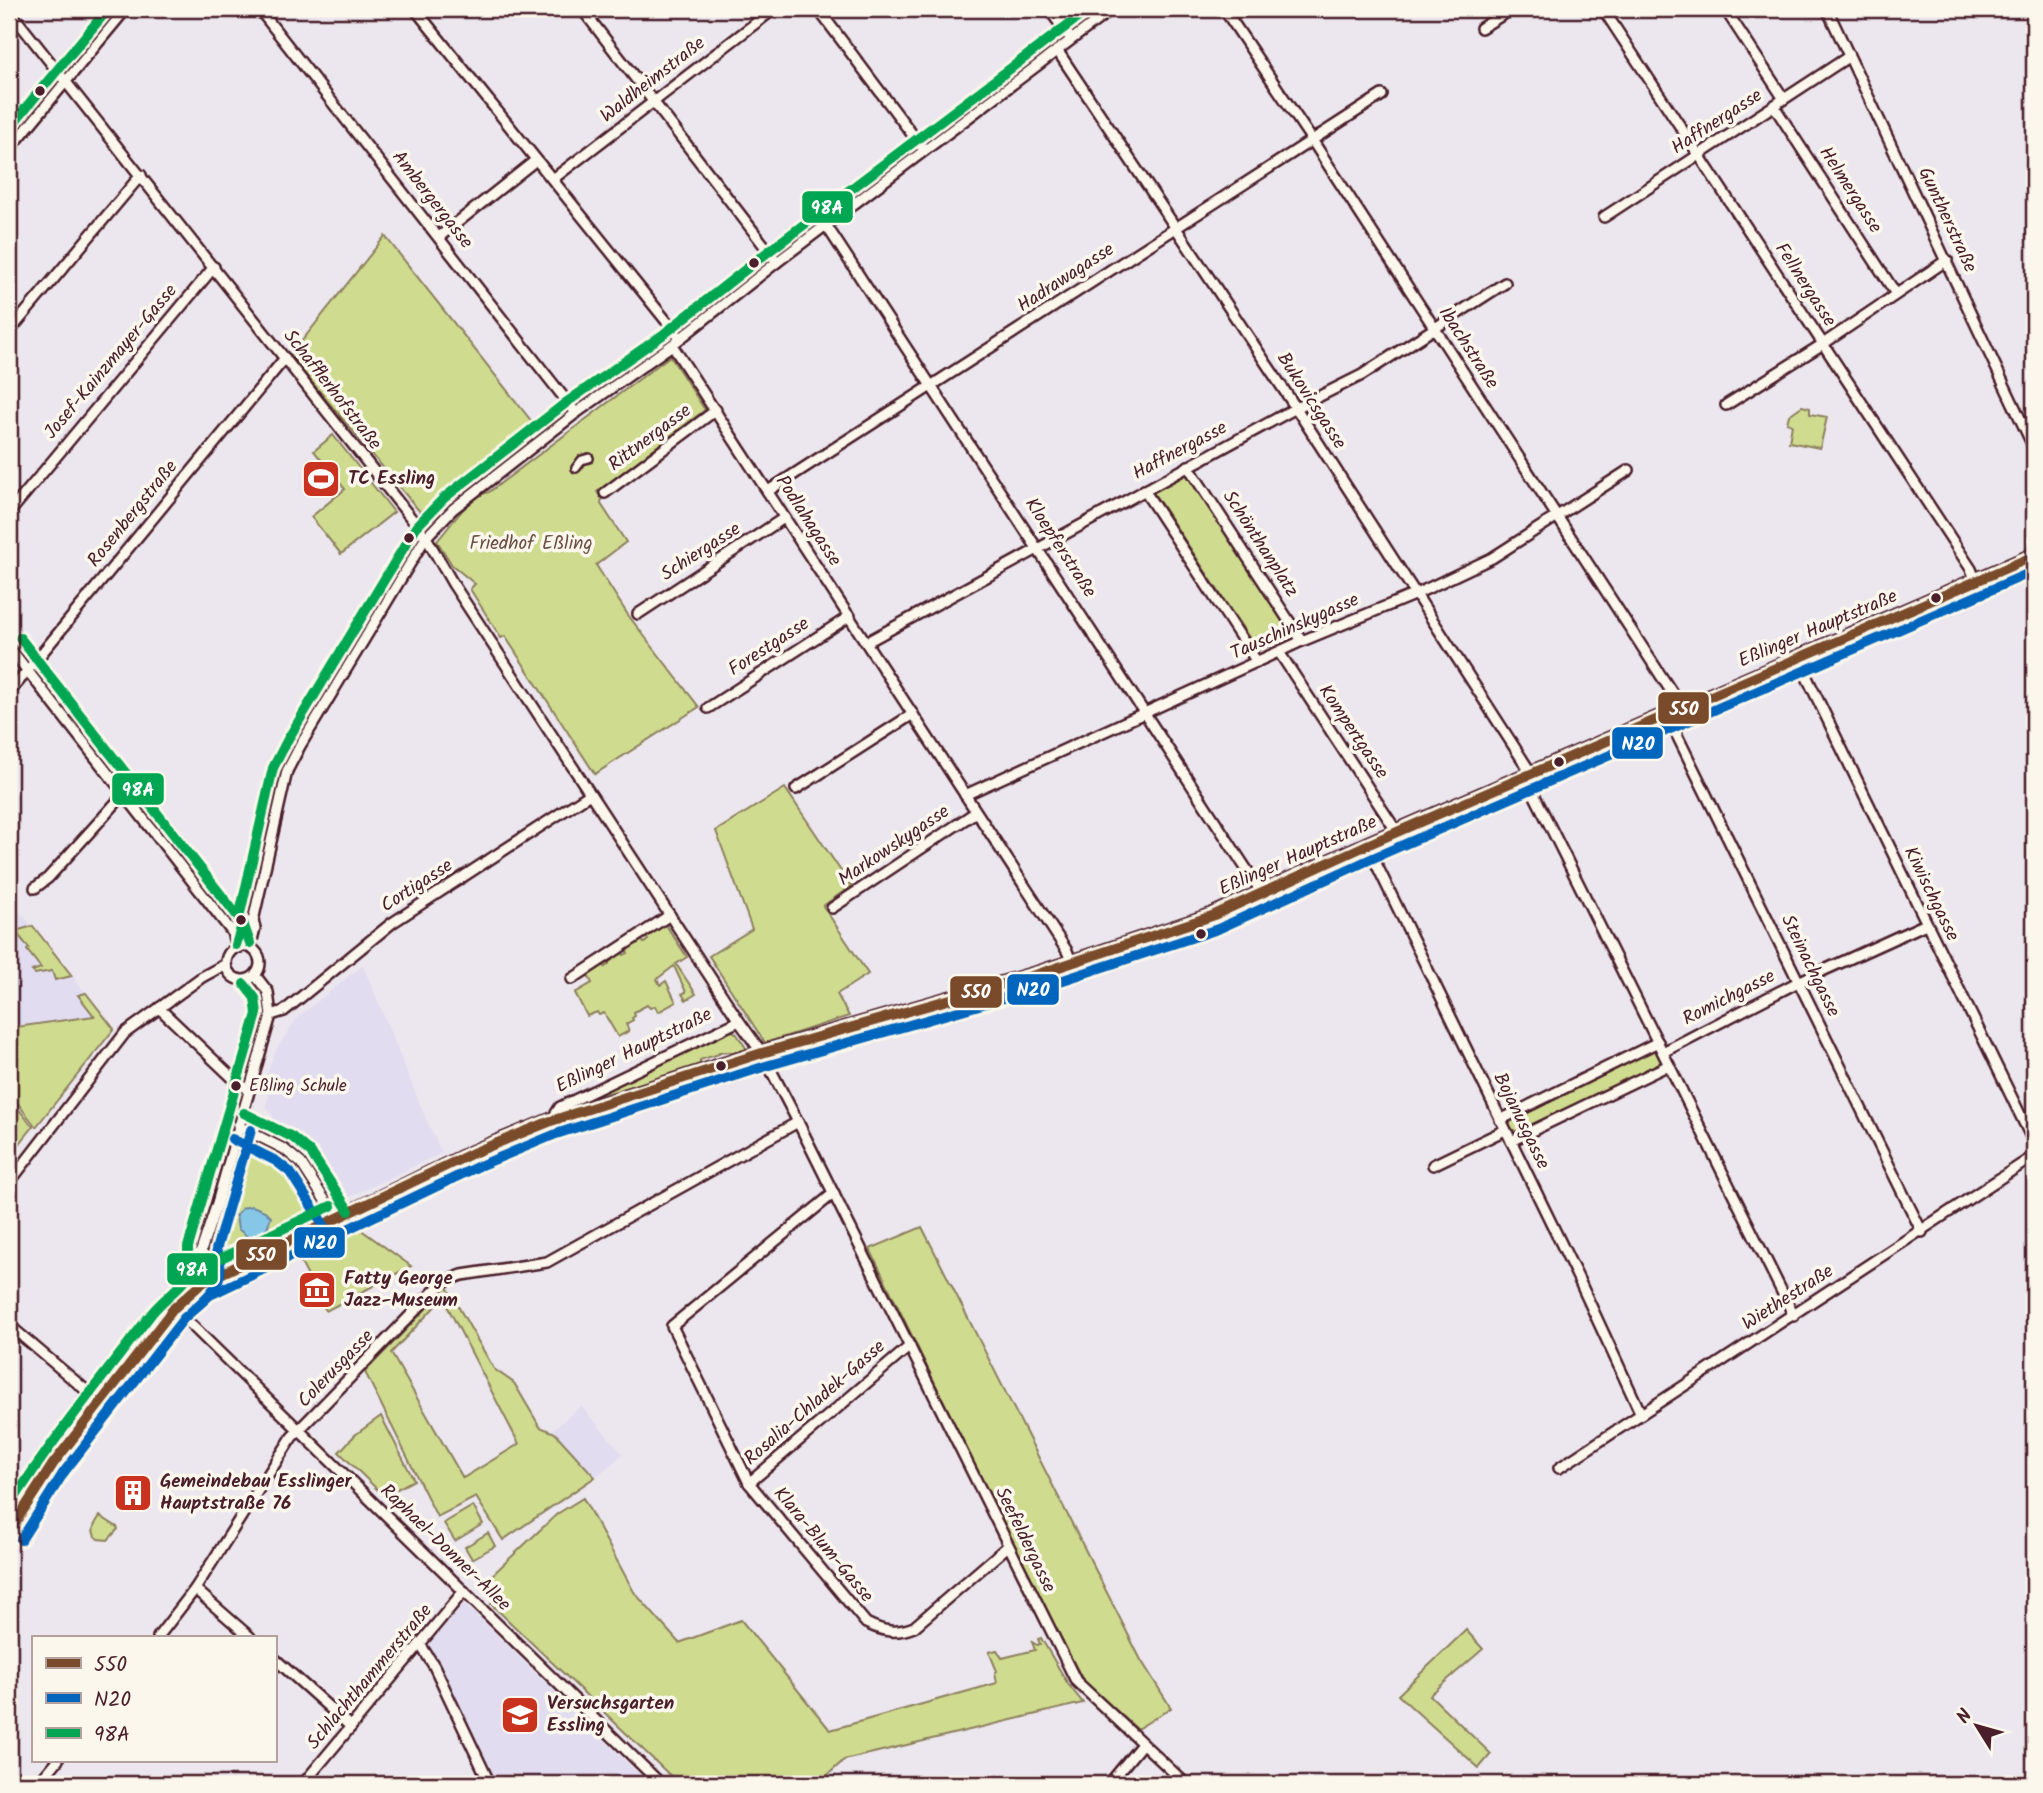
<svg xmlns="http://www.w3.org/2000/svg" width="2043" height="1793" font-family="Kalam,sans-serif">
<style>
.built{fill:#e1dcf0}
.green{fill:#cfdc8f;stroke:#8c7e5d;stroke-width:2;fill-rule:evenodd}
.water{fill:#86c7e7;stroke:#6e849c;stroke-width:2}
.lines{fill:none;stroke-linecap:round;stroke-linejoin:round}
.stream{stroke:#6e849c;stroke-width:2.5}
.pedestrian-casing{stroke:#4a1f2b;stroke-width:12}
.minor-casing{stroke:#4a1f2b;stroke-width:14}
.primary-casing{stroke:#4a1f2b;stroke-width:19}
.pedestrian{stroke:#fbf7ec;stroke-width:7}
.minor{stroke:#fbf7ec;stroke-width:9}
.primary{stroke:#f9ddab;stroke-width:14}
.bus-1-casing{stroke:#fbf7ec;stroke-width:16}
.bus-2-casing{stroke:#fbf7ec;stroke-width:16}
.bus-3-casing{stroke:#fbf7ec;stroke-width:16}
.bus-1{stroke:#7a4b2a;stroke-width:10}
.bus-2{stroke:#0065bd;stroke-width:10}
.bus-3{stroke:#00a651;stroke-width:10}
.bus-dot{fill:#4a1f2b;stroke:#fbf7ec;stroke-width:2.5}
.labels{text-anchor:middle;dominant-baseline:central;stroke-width:7;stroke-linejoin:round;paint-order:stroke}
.bus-label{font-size:17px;fill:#4a1f2b;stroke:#fbf7ec;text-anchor:start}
.street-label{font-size:19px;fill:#4a1f2b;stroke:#fbf7ec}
.poi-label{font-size:19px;font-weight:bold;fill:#4a1f2b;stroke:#fbf7ec;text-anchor:start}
.park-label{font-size:19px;fill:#6b4e44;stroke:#fbf7ec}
.line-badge{stroke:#fbf7ec;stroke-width:2.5}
.badge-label{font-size:19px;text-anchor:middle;font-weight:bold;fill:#fff}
</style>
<rect width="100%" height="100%" fill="#ece7ee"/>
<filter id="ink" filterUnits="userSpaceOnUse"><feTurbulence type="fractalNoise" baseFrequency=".0143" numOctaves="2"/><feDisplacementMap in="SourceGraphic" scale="14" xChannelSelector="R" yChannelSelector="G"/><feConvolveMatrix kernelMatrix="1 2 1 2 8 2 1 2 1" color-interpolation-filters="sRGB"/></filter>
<g filter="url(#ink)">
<!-- built -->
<g class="built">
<polygon points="9,902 33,926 114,1029 36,1127 9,1092"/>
<polygon points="363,965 427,1121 442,1153 337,1203 327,1182 315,1166 284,1139 268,1133 273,1116 266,1106 273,1077 266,1075 277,1048 298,1017"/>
<polygon points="581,1406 623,1454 593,1479 566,1497 538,1442"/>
<polygon points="464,1603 649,1784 495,1784 428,1646"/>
</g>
<!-- green -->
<g class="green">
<polygon points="385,236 540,432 426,519 290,356"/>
<path d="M 670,356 L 705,410 L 597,492 L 602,498 L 601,504 L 626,542 L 596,565 L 628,615 L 699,707 L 595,774 L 505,636 L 501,638 L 470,589 L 475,584 L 452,565 L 437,541 C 451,526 468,496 489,492 Z"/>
<polygon points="1802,406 1810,408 1810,414 1827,417 1820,448 1789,442 1792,425 1787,423 1789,415"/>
<polygon points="333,435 394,512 341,554 311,517 345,489 314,451"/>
<polygon points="1186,474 1293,635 1258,651 1153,492"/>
<polygon points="785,788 851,886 823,906 868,974 837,994 849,1016 765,1043 709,956 752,929 716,831"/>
<polygon points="664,922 687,957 676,964 696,994 686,1000 682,994 686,992 674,966 657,979 660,985 666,981 676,1002 658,1012 655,1006 650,1008 647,1005 634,1012 635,1016 632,1018 633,1020 626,1024 629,1031 618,1037 604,1013 599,1015 597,1012 587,1016 575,993 592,983 587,973 602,963 605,967 609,964 607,960 621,951 624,955 628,953 626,948 640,938 644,943 648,940 645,935"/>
<polygon points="33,926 72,976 55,980 52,971 35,974 32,971 41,968 27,950 29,948 15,931"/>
<polygon points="86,993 114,1029 36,1127 9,1092 9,1028 94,1016 78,995"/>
<polygon points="730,1030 736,1033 746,1048 745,1052 719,1052 719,1054 700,1060 700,1064 693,1071 571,1111 561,1109"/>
<polygon points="1654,1050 1659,1052 1663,1059 1659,1066 1520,1133 1511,1129 1508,1124 1515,1117"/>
<polygon points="9,1097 33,1127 9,1157"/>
<polygon points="252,1141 285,1157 303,1181 322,1212 322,1217 264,1245 219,1262 212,1255 213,1241 243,1146"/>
<polygon points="346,1224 347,1227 353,1224 411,1266 326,1311 299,1259 283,1267 278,1258"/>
<polygon points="922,1227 1141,1660 1171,1708 1137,1729 1083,1680 1036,1592 870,1249"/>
<path d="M 447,1287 L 494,1369 L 514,1383 L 540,1427 L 555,1433 L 595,1477 L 503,1540 L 476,1497 L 437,1517 L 365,1372 ZM 443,1298 L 519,1444 L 463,1478 L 391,1353 Z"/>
<polygon points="381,1416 414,1480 384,1496 339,1452 355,1435"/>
<polygon points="583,1498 634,1592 679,1643 741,1620 830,1730 997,1683 995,1672 997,1671 989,1652 997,1650 1002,1658 1035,1650 1032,1642 1037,1645 1040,1644 1038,1639 1041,1638 1068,1684 1083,1703 844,1760 818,1784 679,1784 491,1604 503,1591 489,1578 557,1514"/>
<polygon points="473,1506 483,1524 455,1541 444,1523"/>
<path d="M 100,1516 L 117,1527 L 118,1529 L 108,1540 L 98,1539 C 89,1532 95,1523 100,1516 Z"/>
<polygon points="488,1533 495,1546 472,1559 465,1547"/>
<polygon points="1466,1630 1483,1649 1430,1695 1491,1754 1479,1768 1398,1695"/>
</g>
<!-- water -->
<polygon class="water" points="252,1206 265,1211 271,1217 267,1228 260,1236 248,1237 238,1229 236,1216 242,1208"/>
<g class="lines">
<!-- stream -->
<polyline class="stream" points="228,1212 236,1216"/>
<!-- pedestrian casing -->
<g class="pedestrian-casing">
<polyline id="pedestrian" points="576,468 582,460 589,458"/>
</g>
<!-- minor casing -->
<g class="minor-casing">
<g id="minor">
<polyline points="259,9 576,413"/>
<polyline points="415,9 680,338"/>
<polyline points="582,9 777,262"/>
<polyline points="818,9 924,150"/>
<polyline points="1049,9 1071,39"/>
<polyline points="1224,9 1312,140 1682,708"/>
<polyline points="1603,9 1971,569 1976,581"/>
<polyline points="1725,9 1784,99"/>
<polyline points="1827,9 2034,448"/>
<polyline points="9,10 426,537 453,584 739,1021 762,1053 798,1122 1076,1681 1186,1784"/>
<polyline points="1481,28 1512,9"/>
<polyline points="1057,50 1296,408 1531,773"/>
<polyline points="1774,106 1896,294"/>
<polyline points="9,150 126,9"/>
<polyline points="553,179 774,9"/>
<polyline points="1604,217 1848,57"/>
<polyline points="826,225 1262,893"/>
<polyline points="439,237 536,160"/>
<polyline points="9,332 141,175"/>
<polyline points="672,345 1067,951 1072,963"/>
<polyline points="1726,405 1823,344 1947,260"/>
<polyline points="1188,466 1302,641"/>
<polyline points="1144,490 1257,662"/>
<polyline points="768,491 1382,95"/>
<polyline points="605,493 716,410"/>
<polyline points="9,513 214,267"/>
<polyline points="638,614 784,518"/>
<polyline points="867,642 1296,408 1362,375 1505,283"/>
<polyline points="9,647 232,932 236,947"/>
<polyline points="1279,652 1397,832"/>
<polyline points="1798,659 2034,1143"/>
<polyline points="9,693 285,358"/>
<polyline points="708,708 850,616"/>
<polyline points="1667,715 1922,1232"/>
<polyline points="1525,776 1794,1316"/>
<polyline points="796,789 913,714"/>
<polyline points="965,795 1302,641 1416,594 1492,558 1629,470"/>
<polyline points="1367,845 1579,1280 1641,1414"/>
<polyline points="35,888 48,878 124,794"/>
<polyline points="832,908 976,812"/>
<circle cx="243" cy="963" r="17"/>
<polyline points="240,947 248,927 253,921"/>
<polyline points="250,948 255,928 253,921 287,771 300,746 426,537 453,509 576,413 672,345 777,262 1112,9"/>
<polyline points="572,979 670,915"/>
<polyline points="159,1008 238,1083 248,1089"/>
<polyline points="271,1015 284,1011 392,923 590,794"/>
<polyline points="1663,1052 1798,982 1926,924"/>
<polyline points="1500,1120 1658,1042"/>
<polyline points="551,1121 560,1107 739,1021"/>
<polyline points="238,1126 284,1149 301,1163 337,1219"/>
<polyline points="1511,1141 1669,1065"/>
<polyline points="1433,1165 1505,1130"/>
<polyline points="9,1183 125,1033 202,977 226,964"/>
<polyline points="834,1193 672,1326 749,1483 910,1346"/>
<polyline points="201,1251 209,1264 202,1283"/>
<polyline points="192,1292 195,1261 201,1251 217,1203 271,1015 268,992 255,975"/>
<polyline points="174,1308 661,1784"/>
<polyline points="9,1325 101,1403"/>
<polyline points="1559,1468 2034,1156"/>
<path d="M 749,1483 L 866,1623 C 884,1632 896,1634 914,1627 L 1008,1546"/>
<polyline points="195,1589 250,1637"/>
<polyline points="158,1637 195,1589 292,1437 443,1282 462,1275 547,1262 798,1122"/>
<polyline points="420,1644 434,1666 490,1784"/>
<polyline points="275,1659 351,1727"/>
<polyline points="38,1784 58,1760"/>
<polyline points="303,1784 464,1591"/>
<polyline points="1109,1784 1142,1744"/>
</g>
</g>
<!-- primary casing -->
<g class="primary-casing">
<polyline id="primary" points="9,1532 53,1464 174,1308 202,1283 260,1257 473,1153 551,1121 762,1053 1038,974 1212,916 1367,845 2034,556"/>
</g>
<!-- pedestrian -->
<use href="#pedestrian" class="pedestrian"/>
<!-- minor -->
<use href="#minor" class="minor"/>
<!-- primary -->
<use href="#primary" class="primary"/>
<!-- bus-1 casing -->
<g class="bus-1-casing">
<polyline id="bus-1" points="9,1532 53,1464 174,1308 202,1283 473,1153 551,1121 762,1053 1038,974 1212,916 1367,845 2034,556"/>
</g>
<!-- bus-2 casing -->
<g class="bus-2-casing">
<g id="bus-2">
<polyline points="232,1139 276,1161 290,1172 325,1227"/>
<path d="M 194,1309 C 214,1292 228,1276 216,1250 L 251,1130"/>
<polyline points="21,1540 64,1472 184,1318 210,1295 479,1166 556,1134 766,1066 1042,987 1218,929 1373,858 2034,571"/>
</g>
</g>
<!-- bus-3 casing -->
<g class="bus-3-casing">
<g id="bus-3">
<polyline points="9,128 108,9"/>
<polyline points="20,638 243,923 250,943"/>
<polyline points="236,945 241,928 239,918 273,768 288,739 416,527 444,498 567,402 664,334 769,251 1089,9"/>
<polyline points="244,1113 292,1137 311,1153 349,1211"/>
<polyline points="180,1283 196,1270 331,1206"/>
<path d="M 9,1507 C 52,1439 103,1377 152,1313 C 164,1298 187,1283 194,1266 L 188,1255 L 188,1247 L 257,1014 L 255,998 L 244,984"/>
</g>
</g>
<!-- bus-1 -->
<use href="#bus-1" class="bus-1"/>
<!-- bus-2 -->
<use href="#bus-2" class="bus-2"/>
<!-- bus-3 -->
<use href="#bus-3" class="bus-3"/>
</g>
</g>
<!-- icons -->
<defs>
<g id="stadium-square" transform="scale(2.0125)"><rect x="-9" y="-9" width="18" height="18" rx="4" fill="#c8321e" stroke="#fbf7ec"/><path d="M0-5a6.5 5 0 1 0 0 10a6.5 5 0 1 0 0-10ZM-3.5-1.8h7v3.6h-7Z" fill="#fff"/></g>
<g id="museum-square" transform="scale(2.0125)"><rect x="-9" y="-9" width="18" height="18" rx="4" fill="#c8321e" stroke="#fbf7ec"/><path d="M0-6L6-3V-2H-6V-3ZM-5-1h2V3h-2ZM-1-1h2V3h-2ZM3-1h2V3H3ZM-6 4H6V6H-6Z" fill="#fff"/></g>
<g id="building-square" transform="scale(2.0125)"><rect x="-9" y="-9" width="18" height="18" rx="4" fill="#c8321e" stroke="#fbf7ec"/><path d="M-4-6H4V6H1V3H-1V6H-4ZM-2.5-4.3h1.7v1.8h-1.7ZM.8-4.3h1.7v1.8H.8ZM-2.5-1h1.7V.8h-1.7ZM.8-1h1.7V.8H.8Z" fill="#fff"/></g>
<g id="university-square" transform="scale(2.0125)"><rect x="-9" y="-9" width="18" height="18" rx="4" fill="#c8321e" stroke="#fbf7ec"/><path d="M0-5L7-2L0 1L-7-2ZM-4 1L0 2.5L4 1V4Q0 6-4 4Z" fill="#fff"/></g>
</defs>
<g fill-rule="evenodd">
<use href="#stadium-square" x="321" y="479"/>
<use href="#museum-square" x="317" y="1290"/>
<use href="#building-square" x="133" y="1493"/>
<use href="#university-square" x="520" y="1715"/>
</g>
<!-- markers -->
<g class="bus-dot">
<circle cx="40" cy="91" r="6"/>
<circle cx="754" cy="263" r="6"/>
<circle cx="409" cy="538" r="6"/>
<circle cx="1936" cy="598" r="6"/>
<circle cx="1559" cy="762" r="6"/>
<circle cx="241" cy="920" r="6"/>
<circle cx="1201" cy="934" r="6"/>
<circle cx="721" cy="1066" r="6"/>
<circle cx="236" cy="1086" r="6"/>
</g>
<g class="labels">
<!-- bus labels -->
<g class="bus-label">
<text x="249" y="1086">Eßling Schule</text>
</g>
<!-- street labels -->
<g class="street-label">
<text transform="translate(653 80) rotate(-38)">Waldheimstraße</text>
<text transform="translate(1717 122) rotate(-33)">Haffnergasse</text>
<text transform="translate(1850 190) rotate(57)">Helmergasse</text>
<text transform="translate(432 200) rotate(52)">Ambergergasse</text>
<text transform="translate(1947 220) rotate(65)">Guntherstraße</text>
<text transform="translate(1066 278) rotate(-33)">Hadrawagasse</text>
<text transform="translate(1805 285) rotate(57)">Fellnergasse</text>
<text transform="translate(1468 348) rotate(57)">Ibachstraße</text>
<text transform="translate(111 362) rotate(-50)">Josef-Kainzmayer-Gasse</text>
<text transform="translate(332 390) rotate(52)">Schafflerhofstraße</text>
<text transform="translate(1311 401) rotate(57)">Bukovicsgasse</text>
<text transform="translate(650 438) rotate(-37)">Rittnergasse</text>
<text transform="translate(1180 451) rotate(-28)">Haffnergasse</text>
<text transform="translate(133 514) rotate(-51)">Rosenbergstraße</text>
<text transform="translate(808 521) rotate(57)">Podlahagasse</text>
<text transform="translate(1260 544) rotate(57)">Schönthanplatz</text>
<text transform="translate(1060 548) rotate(57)">Kloepferstraße</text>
<text transform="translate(701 552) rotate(-33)">Schiergasse</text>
<text transform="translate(1295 627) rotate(-24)">Tauschinskygasse</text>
<text transform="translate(1818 629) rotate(-23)">Eßlinger Hauptstraße</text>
<text transform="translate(769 647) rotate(-33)">Forestgasse</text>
<text transform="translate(1353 732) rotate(56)">Kompertgasse</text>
<text transform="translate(894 846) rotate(-34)">Markowskygasse</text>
<text transform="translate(1298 856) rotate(-24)">Eßlinger Hauptstraße</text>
<text transform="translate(417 886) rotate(-33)">Cortigasse</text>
<text transform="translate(1931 894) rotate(64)">Kiwischgasse</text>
<text transform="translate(1810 966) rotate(64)">Steinachgasse</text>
<text transform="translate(1729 998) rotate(-27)">Romichgasse</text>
<text transform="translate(634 1051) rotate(-26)">Eßlinger Hauptstraße</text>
<text transform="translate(1521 1121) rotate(64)">Bojanusgasse</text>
<text transform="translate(1788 1298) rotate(-33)">Wiethestraße</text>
<text transform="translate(336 1369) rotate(-46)">Colerusgasse</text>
<text transform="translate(815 1403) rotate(-41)">Rosalia-Chladek-Gasse</text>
<text transform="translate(1025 1540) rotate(64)">Seefeldergasse</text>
<text transform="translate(823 1545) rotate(50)">Klara-Blum-Gasse</text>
<text transform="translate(445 1548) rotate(44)">Raphael-Donner-Allee</text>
<text transform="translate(370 1677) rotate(-50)">Schlachthammerstraße</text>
</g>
<!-- poi labels -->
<g class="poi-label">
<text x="348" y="479">TC Essling</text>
<text x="344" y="1279">Fatty George<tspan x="344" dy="22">Jazz-Museum</tspan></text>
<text x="160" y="1482">Gemeindebau Esslinger<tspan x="160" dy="22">Hauptstraße 76</tspan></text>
<text x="547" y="1704">Versuchsgarten<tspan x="547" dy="22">Essling</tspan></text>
</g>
<!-- park labels -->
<g class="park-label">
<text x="531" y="544">Friedhof Eßling</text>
</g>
</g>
<g class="line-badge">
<rect x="801" y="190" width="53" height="34" rx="7" fill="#00a651"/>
<rect x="1657" y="691" width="53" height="34" rx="7" fill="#7a4b2a"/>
<rect x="1611" y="726" width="53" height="34" rx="7" fill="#0065bd"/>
<rect x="111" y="772" width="54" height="34" rx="7" fill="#00a651"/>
<rect x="1006" y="973" width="54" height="33" rx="7" fill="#0065bd"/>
<rect x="949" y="975" width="54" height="34" rx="7" fill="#7a4b2a"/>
<rect x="293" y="1226" width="53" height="33" rx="7" fill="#0065bd"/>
<rect x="235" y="1238" width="53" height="33" rx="7" fill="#7a4b2a"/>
<rect x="166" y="1252" width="53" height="34" rx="7" fill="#00a651"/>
</g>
<g class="badge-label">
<text x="827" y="214">98A</text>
<text x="1684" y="715">550</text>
<text x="1638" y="750">N20</text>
<text x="138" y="796">98A</text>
<text x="1033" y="996">N20</text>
<text x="976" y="998">550</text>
<text x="320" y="1249">N20</text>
<text x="261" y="1261">550</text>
<text x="192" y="1276">98A</text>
</g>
<!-- margin -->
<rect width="2043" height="1793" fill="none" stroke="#fbf7ec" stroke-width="35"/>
<rect x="18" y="18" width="2008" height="1758" fill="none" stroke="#4a1f2b" stroke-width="2.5" filter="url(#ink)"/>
<!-- legend -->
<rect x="32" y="1636" width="245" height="126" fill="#fbf7ec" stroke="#b4a19f" stroke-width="2"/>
<rect x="46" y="1658" width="35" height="10" fill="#7a4b2a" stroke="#b4a19f" stroke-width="2"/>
<text x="94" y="1671" font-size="21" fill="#4a1f2b">550</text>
<rect x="46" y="1693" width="35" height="10" fill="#0065bd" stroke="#b4a19f" stroke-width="2"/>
<text x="94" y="1706" font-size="21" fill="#4a1f2b">N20</text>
<rect x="46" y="1728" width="35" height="10" fill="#00a651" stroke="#b4a19f" stroke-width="2"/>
<text x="94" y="1741" font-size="21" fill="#4a1f2b">98A</text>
<!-- north arrow -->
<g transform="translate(1977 1726) rotate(307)" stroke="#fbf7ec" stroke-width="5" paint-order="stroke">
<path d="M0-5L12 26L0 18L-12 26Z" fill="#4a1f2b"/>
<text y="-10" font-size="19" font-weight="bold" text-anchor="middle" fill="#4a1f2b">N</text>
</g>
</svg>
